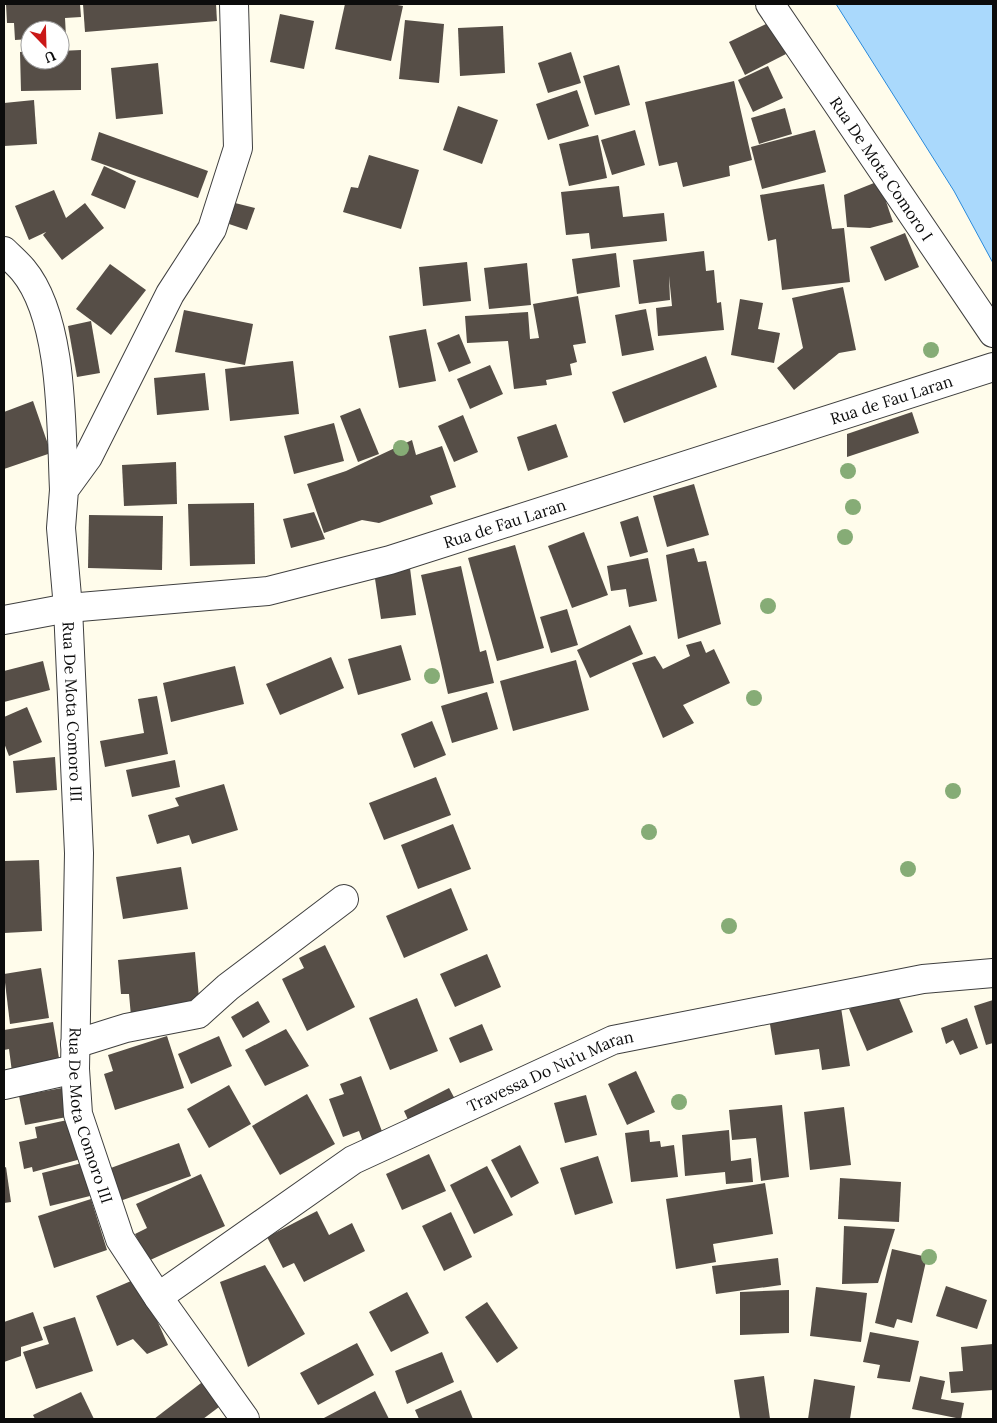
<svg xmlns="http://www.w3.org/2000/svg" width="997" height="1423" font-family="Lora,serif">
<style>
.water{fill:#aad9fc;stroke:#2a8adb}
.building{fill:#564e47}
.lines{fill:none;stroke-linecap:round;stroke-linejoin:round}
.minor-casing{stroke:#3f3f3f;stroke-width:30}
.tertiary-casing{stroke:#3f3f3f;stroke-width:30}
.minor{stroke:#fff;stroke-width:28}
.tertiary{stroke:#fff;stroke-width:28}
.tree{fill:#86ac76}
.labels{text-anchor:middle;dominant-baseline:central;stroke-width:5;stroke-linejoin:round;paint-order:stroke}
.street-label{font-size:16px;fill:#0c0c0c;stroke:#fff}
</style>
<rect width="100%" height="100%" fill="#fffceb"/>
<!-- water -->
<polygon class="water" points="836,4 993,4 993,263 954,191"/>
<!-- building -->
<g class="building">
<polygon points="6,4 80,4 81,17 65,18 66,37 60,37 60,30 30,30 30,39 15,40 14,23 7,23"/>
<polygon points="83,4 216,4 217,21 85,32"/>
<polygon points="345,4 392,4 403,6 391,61 335,49"/>
<polygon points="280,14 314,21 304,69 270,62"/>
<polygon points="405,20 444,24 439,83 399,79"/>
<polygon points="770,22 786,54 745,75 729,42"/>
<polygon points="503,26 505,73 460,76 458,28"/>
<polygon points="81,50 81,90 21,91 20,52 30,51 30,60 60,60 60,51"/>
<polygon points="571,52 581,83 548,93 538,63"/>
<polygon points="158,63 163,114 116,119 111,68"/>
<polygon points="619,65 630,105 595,115 583,76"/>
<polygon points="768,66 783,98 753,112 738,80"/>
<polygon points="734,81 752,160 729,166 730,176 683,187 677,162 659,166 645,102"/>
<polygon points="577,90 589,126 548,140 536,104"/>
<polygon points="34,100 37,144 4,146 4,103"/>
<polygon points="458,106 498,120 482,164 443,150"/>
<polygon points="785,108 792,134 759,144 751,118"/>
<polygon points="635,130 645,165 612,175 601,140"/>
<polygon points="815,130 826,172 762,189 751,147"/>
<polygon points="99,132 208,171 198,198 91,160"/>
<polygon points="598,135 607,178 569,186 559,144"/>
<polygon points="369,155 419,170 401,229 343,212 351,187 358,188"/>
<polygon points="104,166 136,181 125,209 91,195"/>
<polygon points="879,181 893,222 870,228 847,227 844,195"/>
<polygon points="824,184 832,229 844,228 850,282 782,290 776,239 768,241 760,195"/>
<polygon points="619,186 623,217 664,213 667,241 591,249 589,233 566,235 561,192"/>
<polygon points="54,190 66,218 85,203 104,228 62,260 43,235 46,232 29,240 15,206"/>
<polygon points="235,203 255,208 247,230 229,224"/>
<polygon points="905,233 919,267 885,281 870,247"/>
<polygon points="704,251 706,271 714,270 717,303 721,302 724,330 658,336 656,308 672,306 669,276 670,300 639,304 633,260"/>
<polygon points="616,253 620,287 577,294 572,259"/>
<polygon points="467,262 471,301 423,306 419,267"/>
<polygon points="527,263 531,305 489,309 484,268"/>
<polygon points="110,264 146,290 111,335 76,309"/>
<polygon points="843,287 856,350 839,353 794,390 777,368 803,348 792,298"/>
<polygon points="578,296 586,343 573,345 577,362 570,364 572,375 546,380 547,385 514,389 508,341 467,343 465,316 528,312 530,339 539,338 533,304"/>
<polygon points="740,299 763,303 758,329 780,333 774,363 731,355"/>
<polygon points="646,309 654,350 622,356 615,315"/>
<polygon points="184,310 253,324 245,365 175,352"/>
<polygon points="91,321 100,373 77,377 68,326"/>
<polygon points="426,329 436,381 399,388 389,336"/>
<polygon points="459,334 471,363 449,372 437,343"/>
<polygon points="706,356 717,387 624,423 612,392"/>
<polygon points="293,361 299,414 230,421 225,369"/>
<polygon points="490,365 503,394 470,409 457,379"/>
<polygon points="205,373 209,410 157,415 154,378"/>
<polygon points="33,401 51,453 4,469 4,412"/>
<polygon points="360,408 379,454 358,462 340,416"/>
<polygon points="912,412 919,433 847,457 847,434"/>
<polygon points="463,415 478,452 454,462 438,426"/>
<polygon points="334,423 344,461 294,474 284,436"/>
<polygon points="556,424 568,457 528,471 517,437"/>
<polygon points="412,440 416,455 442,446 456,487 430,496 433,504 379,523 362,520 324,533 307,484 346,471"/>
<polygon points="176,462 177,504 124,506 122,465"/>
<polygon points="694,484 709,535 667,547 653,496"/>
<polygon points="254,503 255,564 190,566 188,504"/>
<polygon points="314,512 325,539 291,548 283,519"/>
<polygon points="89,515 163,516 162,570 88,568"/>
<polygon points="638,516 648,552 630,557 620,522"/>
<polygon points="584,532 608,595 572,608 548,546"/>
<polygon points="515,545 544,648 497,661 468,558"/>
<polygon points="694,548 698,562 706,561 721,624 678,639 666,555"/>
<polygon points="648,558 657,601 629,607 626,589 611,591 607,566"/>
<polygon points="461,566 480,652 486,650 494,683 448,694 421,575"/>
<polygon points="410,568 416,615 381,619 374,572"/>
<polygon points="567,609 578,645 551,653 540,617"/>
<polygon points="630,625 643,654 590,678 577,650"/>
<polygon points="701,641 706,653 714,649 730,683 683,705 694,723 663,738 632,663 655,656 663,669 690,656 686,645"/>
<polygon points="401,645 411,680 358,695 348,659"/>
<polygon points="331,657 344,688 280,715 266,684"/>
<polygon points="576,660 589,710 513,731 500,681"/>
<polygon points="43,661 50,690 4,702 4,671"/>
<polygon points="235,666 244,704 171,722 163,683"/>
<polygon points="487,692 498,729 452,743 441,706"/>
<polygon points="157,696 168,754 105,767 100,741 144,733 138,699"/>
<polygon points="27,707 42,742 9,756 4,743 4,717"/>
<polygon points="432,721 446,755 414,768 401,734"/>
<polygon points="55,757 57,790 16,793 13,761"/>
<polygon points="175,760 180,787 132,797 126,770"/>
<polygon points="436,777 451,815 384,840 369,803"/>
<polygon points="224,784 238,830 192,844 189,835 157,844 148,815 179,806 175,798"/>
<polygon points="453,824 471,869 418,889 401,845"/>
<polygon points="39,860 42,931 4,933 4,861"/>
<polygon points="181,867 188,909 123,919 116,877"/>
<polygon points="451,888 468,930 404,958 386,916"/>
<polygon points="325,945 355,1007 307,1031 282,979 304,968 299,958"/>
<polygon points="195,952 200,1010 131,1016 129,994 121,994 118,960"/>
<polygon points="487,954 501,987 455,1007 440,974"/>
<polygon points="41,968 49,1018 10,1024 4,974"/>
<polygon points="895,989 913,1032 867,1051 849,1009"/>
<polygon points="417,998 438,1051 390,1070 369,1018"/>
<polygon points="993,1000 993,1043 986,1045 974,1006"/>
<polygon points="258,1001 270,1022 243,1038 231,1017"/>
<polygon points="840,1001 850,1066 822,1070 819,1049 775,1055 768,1012"/>
<polygon points="967,1018 978,1048 960,1055 953,1040 946,1044 941,1028"/>
<polygon points="53,1022 60,1064 12,1072 9,1049 4,1050 4,1030"/>
<polygon points="482,1024 493,1050 460,1063 449,1038"/>
<polygon points="286,1029 309,1066 265,1086 245,1050"/>
<polygon points="167,1036 184,1088 115,1110 104,1074 113,1071 108,1055"/>
<polygon points="219,1036 232,1066 191,1084 178,1054"/>
<polygon points="636,1071 655,1112 627,1125 608,1084"/>
<polygon points="361,1076 383,1134 363,1142 359,1131 343,1137 329,1099 344,1094 340,1084"/>
<polygon points="229,1085 251,1124 209,1148 187,1109"/>
<polygon points="67,1087 72,1116 25,1125 19,1096"/>
<polygon points="449,1088 456,1101 410,1124 404,1111"/>
<polygon points="307,1094 335,1144 280,1175 252,1126"/>
<polygon points="586,1095 597,1135 565,1143 554,1103"/>
<polygon points="782,1105 789,1177 761,1181 756,1138 732,1140 729,1110"/>
<polygon points="844,1107 851,1165 810,1170 804,1112"/>
<polygon points="72,1119 81,1159 33,1172 32,1167 24,1169 19,1142 37,1138 35,1127"/>
<polygon points="649,1130 650,1142 660,1141 661,1147 674,1145 678,1177 631,1182 625,1133"/>
<polygon points="729,1130 731,1161 751,1158 753,1182 726,1184 725,1172 685,1176 682,1135"/>
<polygon points="179,1143 191,1176 120,1201 108,1169"/>
<polygon points="520,1145 539,1183 511,1198 491,1160"/>
<polygon points="429,1154 446,1191 402,1210 386,1174"/>
<polygon points="598,1156 613,1203 575,1215 560,1168"/>
<polygon points="82,1163 90,1196 50,1206 42,1173"/>
<polygon points="487,1166 513,1215 474,1234 450,1185"/>
<polygon points="6,1167 11,1202 4,1203 4,1168"/>
<polygon points="201,1174 225,1226 148,1261 135,1234 147,1228 136,1204"/>
<polygon points="840,1178 901,1182 899,1222 838,1219"/>
<polygon points="765,1183 773,1234 713,1244 716,1262 676,1269 666,1199"/>
<polygon points="91,1199 107,1250 54,1268 38,1216"/>
<polygon points="317,1211 329,1235 352,1223 365,1251 304,1282 294,1263 283,1268 267,1237"/>
<polygon points="451,1212 472,1257 444,1271 422,1226"/>
<polygon points="844,1226 895,1229 878,1283 842,1284"/>
<polygon points="892,1249 927,1257 912,1323 897,1319 894,1328 875,1323"/>
<polygon points="778,1258 781,1285 716,1294 712,1266"/>
<polygon points="265,1265 305,1334 248,1367 220,1282"/>
<polygon points="138,1278 168,1345 147,1354 133,1339 117,1346 96,1296"/>
<polygon points="946,1286 987,1300 977,1329 936,1316"/>
<polygon points="816,1287 867,1293 861,1342 810,1336"/>
<polygon points="789,1290 789,1333 740,1335 740,1292"/>
<polygon points="407,1292 429,1333 391,1352 369,1312"/>
<polygon points="487,1302 518,1348 497,1363 465,1317"/>
<polygon points="33,1312 43,1340 21,1347 21,1356 4,1362 4,1322"/>
<polygon points="75,1317 93,1371 36,1389 23,1352 49,1344 43,1327"/>
<polygon points="870,1332 919,1341 910,1382 877,1378 880,1365 863,1362"/>
<polygon points="357,1343 374,1375 318,1405 300,1373"/>
<polygon points="993,1344 993,1390 951,1393 949,1372 963,1371 961,1347"/>
<polygon points="442,1352 454,1382 407,1404 395,1371"/>
<polygon points="764,1376 770,1419 740,1419 734,1380"/>
<polygon points="920,1376 945,1381 941,1399 964,1403 961,1419 912,1409"/>
<polygon points="814,1379 855,1386 850,1419 808,1419"/>
<polygon points="205,1380 223,1404 203,1419 154,1419"/>
<polygon points="461,1390 473,1419 419,1419 415,1410"/>
<polygon points="375,1391 389,1419 322,1419"/>
<polygon points="81,1392 94,1419 35,1419 33,1415"/>
</g>
<g class="lines">
<!-- minor casing -->
<g class="minor-casing">
<g id="minor">
<path id="s1" d="M 234,4 L 238,148 L 212,229 L 170,294 L 88,457 L 64,490 L 61,528 L 68,608 L 79,853 L 75,1069 L 78,1114 L 120,1239 L 158,1297 L 245,1419"/>
<path d="M 4,251 C 10,257 17,263 23,270 C 64,319 61,428 64,490"/>
<path id="s2" d="M 4,620 L 68,608 L 268,591 L 390,560 L 993,367"/>
<polyline points="75,1044 126,1028 198,1014 228,987 344,899"/>
<polyline points="4,1085 75,1069"/>
<path id="s3" d="M 158,1297 L 353,1160 L 613,1040 L 923,979 L 993,973"/>
</g>
</g>
<!-- tertiary casing -->
<g class="tertiary-casing">
<g id="tertiary">
<path id="s4" d="M 770,4 L 993,333"/>
</g>
</g>
<!-- minor -->
<use href="#minor" class="minor"/>
<!-- tertiary -->
<use href="#tertiary" class="tertiary"/>
</g>
<!-- trees -->
<g class="tree">
<circle cx="931" cy="350" r="8"/>
<circle cx="401" cy="448" r="8"/>
<circle cx="848" cy="471" r="8"/>
<circle cx="853" cy="507" r="8"/>
<circle cx="845" cy="537" r="8"/>
<circle cx="768" cy="606" r="8"/>
<circle cx="432" cy="676" r="8"/>
<circle cx="754" cy="698" r="8"/>
<circle cx="953" cy="791" r="8"/>
<circle cx="649" cy="832" r="8"/>
<circle cx="908" cy="869" r="8"/>
<circle cx="729" cy="926" r="8"/>
<circle cx="679" cy="1102" r="8"/>
<circle cx="929" cy="1257" r="8"/>
</g>
<g class="labels">
<!-- street labels -->
<g class="street-label">
<text stroke="none"><textPath href="#s4" startOffset="199">Rua De Mota Comoro I</textPath></text>
<text stroke="none"><textPath href="#s2" startOffset="918">Rua de Fau Laran</textPath></text>
<text stroke="none"><textPath href="#s2" startOffset="512">Rua de Fau Laran</textPath></text>
<text stroke="none"><textPath href="#s1" startOffset="752">Rua De Mota Comoro III</textPath></text>
<text stroke="none"><textPath href="#s3" startOffset="455">Travessa Do Nu’u Maran</textPath></text>
<text stroke="none"><textPath href="#s1" startOffset="1158">Rua De Mota Comoro III</textPath></text>
</g>
</g>
<!-- border -->
<rect width="997" height="1423" fill="none" stroke="#0c0c0c" stroke-width="10"/>
<!-- north arrow -->
<g transform="translate(45 45) rotate(157)"><circle r="24" fill="#ffffff" stroke="#9e9e9e"/>
<path d="M0-4L9 19L0 12L-9 19Z" fill="#ca1817"/>
<text y="-8" font-size="14" font-weight="bold" text-anchor="middle" fill="#0c0c0c">U</text>
</g>
</svg>
